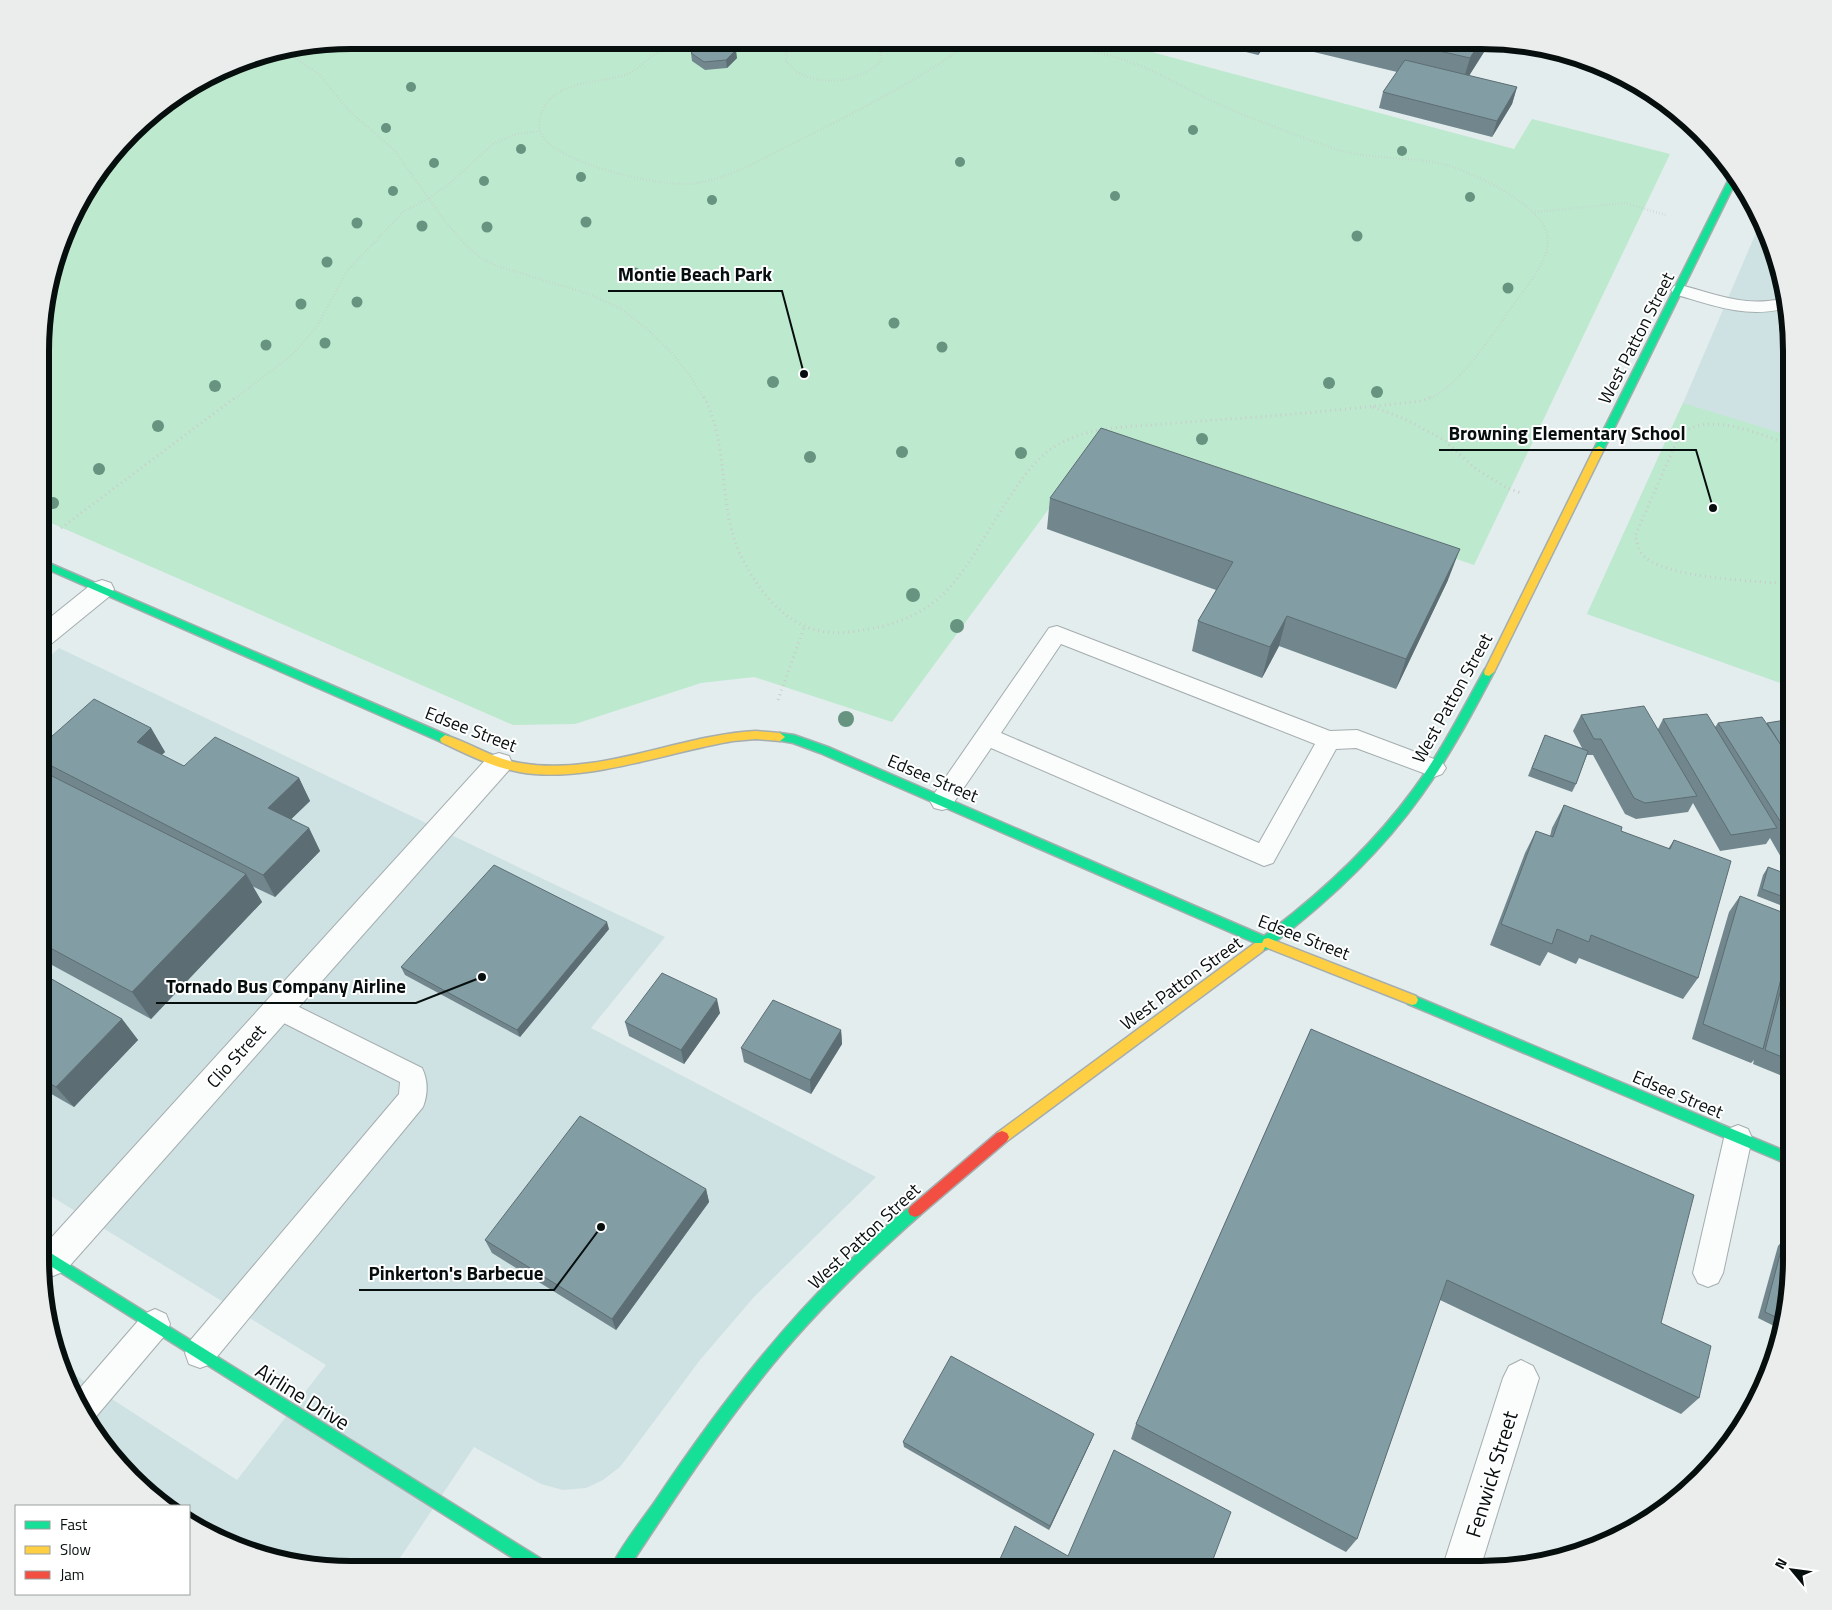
<svg xmlns="http://www.w3.org/2000/svg" width="1832" height="1610" font-family="'Titillium Web',sans-serif">
<style>
.built{fill:#cee2e3}
.green{fill:#bde9ce}
.lines{fill:none;stroke-linecap:round;stroke-linejoin:round}
.lane-casing{stroke:#a5adae;stroke-width:2}
.street-casing{stroke:#a5adae;stroke-width:2}
.fast-casing{stroke:#a5adae;stroke-width:3}
.slow-casing{stroke:#a5adae;stroke-width:3}
.jam-casing{stroke:#a5adae;stroke-width:3}
.path-far1{stroke:#c9cccd;stroke-width:2.5;stroke-dasharray:0.5 2.5;stroke-linecap:butt}
.path{stroke:#c9cccd;stroke-width:3;stroke-dasharray:1 4;stroke-linecap:butt}
.lane{fill:#fbfcfc;fill-rule:evenodd}
.street{fill:#fbfcfc;fill-rule:evenodd}
.fast{fill:#16e098;fill-rule:evenodd}
.slow{fill:#ffcf43;fill-rule:evenodd}
.jam{fill:#f24e42;fill-rule:evenodd}
.tree{fill:#669480}
.wall{fill:#71878d}
.shaded-wall{fill:#5c6e73}
.building{fill:#839da4;stroke:#5c6e73}
.labels{text-anchor:middle;dominant-baseline:central;stroke-width:4;stroke-linejoin:round;paint-order:stroke}
.street-label{font-size:18px;fill:#070e0e;stroke:#fff}
.near-street-label{font-size:21px;fill:#070e0e;stroke:#fff}
.rim{fill:none;stroke:#070e0e;stroke-width:6}
.leader{fill:none;stroke:#070e0e;stroke-width:2}
.callout-dot{fill:#070e0e;stroke:#fff;stroke-width:2}
.callout-label{font-size:19px;text-anchor:middle;font-weight:bold;fill:#070e0e;stroke:#fff;stroke-width:4;stroke-linejoin:round;paint-order:stroke}
</style>
<rect width="100%" height="100%" fill="#e3edee"/>
<!-- built -->
<g class="built">
<polygon points="1761,221 1768,232 1791,331 1792,687 1587,614 1683,403"/>
<polygon points="59,648 665,937 591,1028 876,1177 754,1297 700,1360 620,1467 603,1480 586,1488 563,1490 541,1484 474,1447 392,1570 351,1570 232,1546 189,1521 189,1506 162,1506 117,1464 64,1378 61,1366 237,1480 326,1365 41,1190 42,663"/>
</g>
<!-- green -->
<g class="green">
<polygon points="351,40 1157,40 1148,51 1514,149 1532,119 1670,154 1474,565 1101,438 892,722 754,677 701,683 575,724 513,725 42,519 43,310 82,196 146,117 251,57"/>
<polygon points="1683,403 1791,436 1792,687 1587,614"/>
</g>
<g class="lines">
<!-- lane casing -->
<g class="lane-casing">
<g id="lane">
<path d="M 1680,285 C 1717,294 1744,308 1784,298 L 1786,308 C 1746,319 1712,305 1674,294 L 1671,290 L 1674,286 Z"/>
<path d="M 1057,626 L 1330,731 L 1357,730 L 1365,733 L 1442,762 L 1446,768 L 1442,774 L 1434,777 L 1356,748 L 1336,749 L 1273,863 L 1264,866 L 991,748 L 950,808 L 942,810 L 934,808 L 930,801 L 934,794 L 1049,628 ZM 1061,644 L 1315,744 L 1259,843 L 1001,733 Z"/>
<path d="M 279,997 L 422,1068 C 428,1080 428,1094 423,1107 L 211,1364 L 200,1368 L 189,1364 L 185,1353 L 189,1342 L 399,1094 L 400,1082 L 270,1016 L 266,1008 L 270,1000 Z"/>
<polygon points="1738,1125 1748,1129 1752,1138 1723,1273 1718,1283 1708,1287 1698,1283 1693,1273 1724,1138 1728,1129"/>
<polygon points="155,1309 166,1314 170,1324 166,1334 94,1419 90,1420 74,1395 144,1314"/>
</g>
</g>
<!-- street casing -->
<g class="street-casing">
<g id="street">
<polygon points="102,580 111,583 114,589 111,595 51,644 42,647 42,624 93,583"/>
<polygon points="499,753 509,756 512,763 509,770 65,1271 53,1276 41,1271 41,1249 489,756"/>
<polygon points="1521,1360 1533,1366 1539,1378 1480,1569 1442,1569 1503,1378 1509,1366"/>
</g>
</g>
<!-- fast casing -->
<g class="fast-casing">
<g id="fast">
<polygon points="1733,175 1736,181 1604,449 1602,451 1596,451 1594,449 1730,177"/>
<polygon points="42,560 449,736 450,739 445,743 441,742 42,567"/>
<path d="M 1489,668 L 1494,672 C 1472,714 1449,757 1421,796 C 1381,852 1329,901 1274,943 L 1272,947 L 1259,952 L 1255,951 L 1253,947 L 1255,943 L 820,753 L 793,743 L 776,740 L 775,737 L 780,733 L 794,735 L 828,747 L 1264,936 C 1320,894 1372,846 1413,790 C 1441,752 1462,710 1485,669 Z"/>
<polygon points="1412,995 1792,1154 1792,1166 1408,1004 1406,1000 1408,996"/>
<path d="M 915,1205 L 920,1207 L 922,1211 L 920,1215 C 861,1267 805,1322 757,1384 C 710,1443 669,1507 627,1570 L 610,1570 C 619,1548 644,1518 658,1497 C 721,1403 790,1314 874,1238 C 886,1227 900,1211 915,1205 Z"/>
<polygon points="41,1247 551,1565 554,1570 532,1570 41,1260"/>
</g>
</g>
<!-- slow casing -->
<g class="slow-casing">
<g id="slow">
<polygon points="1599,446 1604,449 1494,672 1489,676 1485,675 1484,672 1594,449"/>
<path d="M 756,731 L 780,733 L 785,737 L 780,741 L 756,739 L 733,741 C 667,752 585,784 519,772 C 492,767 466,754 441,742 L 440,739 L 445,735 C 471,743 493,759 520,763 C 599,777 678,735 756,731 Z"/>
<polygon points="1268,938 1416,996 1418,1000 1416,1004 1412,1005 1265,947 1263,951 1007,1141 1002,1143 997,1141 995,1137 997,1133 1255,943 1262,943 1264,939"/>
</g>
</g>
<!-- jam casing -->
<g class="jam-casing">
<polygon id="jam" points="1002,1131 1007,1133 1009,1137 1007,1141 920,1215 915,1217 910,1215 908,1211 910,1207 997,1133"/>
</g>
<!-- path-far1 -->
<g class="path-far1">
<path d="M 690,40 C 677,43 663,48 652,56 C 644,62 637,70 628,74 C 601,84 558,79 543,109 C 539,117 538,127 542,135 C 557,164 666,189 696,183 C 730,178 760,160 790,145 C 854,113 916,82 974,40"/>
<path d="M 799,40 L 787,51 L 785,60 C 789,64 794,71 799,73 C 825,87 860,81 880,62 L 881,51 L 871,40"/>
<path d="M 1049,40 C 1077,48 1106,53 1133,63 C 1159,72 1183,88 1208,99 C 1248,118 1291,133 1332,148 C 1373,162 1419,154 1459,169 C 1486,180 1532,202 1545,228 C 1558,253 1525,288 1511,308 C 1492,335 1459,387 1428,399"/>
<polyline points="285,51 320,75 347,109 395,151 447,224 469,248 481,258 497,266 586,293 620,308 646,328 671,352 691,377 704,399"/>
<polyline points="1535,212 1625,203 1666,215"/>
<polyline points="234,399 291,356 316,328 347,271 404,211 430,198 450,183 494,143 516,134 540,131"/>
</g>
<!-- path -->
<g class="path">
<path d="M 704,397 C 731,448 716,511 744,562 C 767,604 798,638 849,632 C 951,621 961,570 1011,495 C 1024,475 1039,454 1061,443 C 1089,428 1120,427 1151,425 C 1176,423 1202,421 1228,419 C 1293,415 1357,408 1422,401 L 1431,397"/>
<polyline points="1373,407 1405,419 1444,440 1476,469 1507,488 1521,493"/>
<path d="M 1791,445 C 1757,434 1712,411 1680,434 L 1635,536 C 1637,541 1638,549 1642,554 C 1662,579 1759,581 1791,584"/>
<polyline points="61,528 236,397"/>
<polyline points="778,700 804,628"/>
</g>
<!-- lane -->
<use href="#lane" class="lane"/>
<!-- street -->
<use href="#street" class="street"/>
<!-- fast -->
<use href="#fast" class="fast"/>
<!-- slow -->
<use href="#slow" class="slow"/>
<!-- jam -->
<use href="#jam" class="jam"/>
</g>
<!-- trees -->
<g class="tree">
<circle cx="411" cy="87" r="5"/>
<circle cx="386" cy="128" r="5"/>
<circle cx="1193" cy="130" r="5"/>
<circle cx="521" cy="149" r="5"/>
<circle cx="1402" cy="151" r="5"/>
<circle cx="960" cy="162" r="5"/>
<circle cx="434" cy="163" r="5"/>
<circle cx="581" cy="177" r="5"/>
<circle cx="484" cy="181" r="5"/>
<circle cx="393" cy="191" r="5"/>
<circle cx="1115" cy="196" r="5"/>
<circle cx="1470" cy="197" r="5"/>
<circle cx="712" cy="200" r="5"/>
<circle cx="586" cy="222" r="5.5"/>
<circle cx="357" cy="223" r="5.5"/>
<circle cx="422" cy="226" r="5.5"/>
<circle cx="487" cy="227" r="5.5"/>
<circle cx="1357" cy="236" r="5.5"/>
<circle cx="327" cy="262" r="5.5"/>
<circle cx="635" cy="273" r="5.5"/>
<circle cx="1508" cy="288" r="5.5"/>
<circle cx="357" cy="302" r="5.5"/>
<circle cx="301" cy="304" r="5.5"/>
<circle cx="894" cy="323" r="5.5"/>
<circle cx="325" cy="343" r="5.5"/>
<circle cx="266" cy="345" r="5.5"/>
<circle cx="942" cy="347" r="5.5"/>
<circle cx="773" cy="382" r="6"/>
<circle cx="1329" cy="383" r="6"/>
<circle cx="215" cy="386" r="6"/>
<circle cx="1377" cy="392" r="6"/>
<circle cx="158" cy="426" r="6"/>
<circle cx="1202" cy="439" r="6"/>
<circle cx="902" cy="452" r="6"/>
<circle cx="1021" cy="453" r="6"/>
<circle cx="810" cy="457" r="6"/>
<circle cx="99" cy="469" r="6"/>
<circle cx="53" cy="503" r="6"/>
<circle cx="913" cy="595" r="7"/>
<circle cx="957" cy="626" r="7"/>
<circle cx="846" cy="719" r="8"/>
</g>
<!-- wall -->
<g class="wall">
<polygon points="1201,41 1269,41 1258,55"/>
<polygon points="1294,41 1491,41 1469,76 1517,87 1512,104 1492,137 1379,108 1383,92 1397,72 1293,47"/>
<polygon points="691,53 737,58 727,68 705,70 692,61"/>
<polygon points="1050,498 1448,580 1396,689 1279,646 1262,678 1192,651 1198,621 1216,590 1047,529"/>
<polygon points="1581,715 1658,729 1663,719 1715,727 1718,723 1767,723 1792,719 1792,857 1782,859 1770,838 1766,844 1720,851 1693,803 1688,812 1636,819 1625,814 1593,755 1587,755 1576,784 1572,792 1528,776 1545,735 1582,748 1573,731"/>
<polygon points="151,728 165,752 161,755 184,766 299,778 310,801 291,819 309,828 320,851 275,897 252,886 262,902 151,1019 41,959 42,745"/>
<polygon points="1564,805 1621,831 1668,849 1674,840 1698,978 1683,999 1579,958 1576,964 1548,952 1540,966 1490,945 1525,853 1536,831 1550,836 1552,828"/>
<polygon points="1768,867 1792,876 1792,903 1788,908 1757,896 1763,875"/>
<polygon points="1740,896 1792,916 1792,1080 1753,1064 1754,1060 1751,1063 1692,1039 1729,912"/>
<polygon points="609,929 520,1037 405,975 401,967"/>
<polygon points="41,973 122,1019 138,1040 74,1107 41,1088"/>
<polygon points="720,1013 684,1064 629,1036 625,1022"/>
<polygon points="1311,1029 1661,1323 1699,1398 1681,1414 1440,1300 1357,1539 1346,1552 1131,1439 1136,1424"/>
<polygon points="841,1030 842,1044 811,1094 744,1062 741,1048"/>
<polygon points="706,1189 709,1202 616,1330 492,1253 485,1240"/>
<polygon points="1784,1239 1792,1259 1778,1328 1758,1318 1778,1246"/>
<polygon points="1092,1439 1049,1530 904,1447 903,1442"/>
</g>
<!-- shaded-wall -->
<g class="shaded-wall">
<polygon points="1260,41 1269,41 1258,55"/>
<polygon points="1481,41 1491,41 1461,88 1470,58"/>
<polygon points="736,50 737,58 727,68 726,60"/>
<polygon points="1517,87 1512,104 1492,137 1497,121"/>
<polygon points="1460,549 1448,580 1396,689 1406,659"/>
<polygon points="1287,616 1279,646 1262,678 1270,647"/>
<polygon points="151,728 165,752 150,766 137,742"/>
<polygon points="299,778 310,801 280,830 268,808"/>
<polygon points="309,828 320,851 275,897 263,875"/>
<polygon points="246,874 262,902 151,1019 132,992"/>
<polygon points="607,922 609,929 520,1037 517,1030"/>
<polygon points="717,999 720,1013 684,1064 681,1050"/>
<polygon points="122,1019 138,1040 74,1107 56,1087"/>
<polygon points="841,1030 842,1044 811,1094 810,1080"/>
<polygon points="706,1189 709,1202 616,1330 612,1319"/>
<polygon points="1094,1434 1092,1439 1049,1530 1050,1526"/>
</g>
<!-- building -->
<g class="building">
<polygon points="1396,41 1481,41 1470,58"/>
<polygon points="715,42 724,42 736,50 726,60 704,62 691,53 702,43"/>
<polygon points="1405,60 1517,87 1497,121 1383,92"/>
<polygon points="1101,428 1460,549 1406,659 1287,616 1270,647 1198,621 1233,562 1050,498"/>
<polygon points="94,699 151,728 137,742 184,766 215,737 299,778 268,808 309,828 263,875 42,761 42,745"/>
<polygon points="1644,706 1697,796 1645,803 1634,798 1601,739 1594,739 1581,715"/>
<polygon points="1707,714 1777,828 1731,835 1663,719"/>
<polygon points="1762,717 1792,761 1792,840 1718,723"/>
<polygon points="1792,719 1792,761 1791,761 1767,723"/>
<polygon points="1545,735 1588,751 1576,784 1532,768"/>
<polygon points="42,771 246,874 132,992 41,943"/>
<polygon points="1564,805 1622,827 1621,831 1670,849 1674,840 1731,861 1698,978 1591,935 1589,942 1557,929 1552,944 1501,924 1536,831 1553,837"/>
<polygon points="494,865 607,922 517,1030 401,967"/>
<polygon points="1768,867 1792,876 1792,900 1762,889"/>
<polygon points="1740,896 1792,916 1792,936 1763,1049 1703,1024"/>
<polygon points="1792,947 1792,1061 1765,1050"/>
<polygon points="41,973 122,1019 56,1087 41,1078"/>
<polygon points="662,973 717,999 681,1050 625,1022"/>
<polygon points="773,1000 841,1030 810,1080 741,1048"/>
<polygon points="1311,1029 1694,1195 1661,1323 1711,1346 1699,1398 1447,1280 1357,1539 1136,1424"/>
<polygon points="580,1116 706,1189 612,1319 485,1240"/>
<polygon points="1784,1239 1792,1243 1792,1259 1780,1319 1765,1312"/>
<polygon points="951,1356 1094,1434 1050,1526 903,1442"/>
<polygon points="1114,1450 1231,1512 1209,1570 995,1570 1015,1526 1068,1556"/>
</g>
<g class="labels">
<!-- street labels -->
<g class="street-label">
<text transform="translate(1636 338) rotate(-63)">West Patton Street</text>
<text transform="translate(1452 698) rotate(-61)">West Patton Street</text>
<text transform="translate(471 729) rotate(21)">Edsee Street</text>
<text transform="translate(933 778) rotate(23)">Edsee Street</text>
<text transform="translate(1304 937) rotate(21)">Edsee Street</text>
<text transform="translate(1181 983) rotate(-36)">West Patton Street</text>
<text transform="translate(236 1056) rotate(-48)">Clio Street</text>
<text transform="translate(1678 1094) rotate(23)">Edsee Street</text>
<text transform="translate(864 1236) rotate(-43)">West Patton Street</text>
</g>
<!-- near-street labels -->
<g class="near-street-label">
<text transform="translate(303 1396) rotate(32)">Airline Drive</text>
<text transform="translate(1491 1474) rotate(-73)">Fenwick Street</text>
</g>
</g>
<!-- crop -->
<path d="M0 0H1832V1610H0ZM351 49H1481A302 302 0 0 1 1783 351V1259A302 302 0 0 1 1481 1561H351A302 302 0 0 1 49 1259V351A302 302 0 0 1 351 49Z" fill="#ebecec" fill-rule="evenodd"/>
<path class="rim" d="M351 49H1481A302 302 0 0 1 1783 351V1259A302 302 0 0 1 1481 1561H351A302 302 0 0 1 49 1259V351A302 302 0 0 1 351 49Z"/>
<!-- callouts -->
<path class="leader" d="M804 374L782 291H608M1713 508L1696 450H1439M482 977L416 1003H156M601 1227L554 1290H359"/>
<g class="callout-dot">
<circle cx="804" cy="374" r="5"/>
<circle cx="1713" cy="508" r="5"/>
<circle cx="482" cy="977" r="5"/>
<circle cx="601" cy="1227" r="5"/>
</g>
<g class="callout-label">
<text x="695" y="281">Montie Beach Park</text>
<text x="1567" y="440">Browning Elementary School</text>
<text x="286" y="993">Tornado Bus Company Airline</text>
<text x="456" y="1280">Pinkerton's Barbecue</text>
</g>
<!-- legend -->
<rect x="15" y="1505" width="175" height="90" fill="#ffffff" stroke="#9c9f9f"/>
<rect x="25" y="1521" width="25" height="8" fill="#16e098" stroke="#9c9f9f"/>
<text x="60" y="1530" font-size="15" fill="#070e0e">Fast</text>
<rect x="25" y="1546" width="25" height="8" fill="#ffcf43" stroke="#9c9f9f"/>
<text x="60" y="1555" font-size="15" fill="#070e0e">Slow</text>
<rect x="25" y="1571" width="25" height="8" fill="#f24e42" stroke="#9c9f9f"/>
<text x="60" y="1580" font-size="15" fill="#070e0e">Jam</text>
<!-- north arrow -->
<g transform="translate(1792 1570) rotate(299)" stroke="#ffffff" stroke-width="4" paint-order="stroke">
<path d="M0-4L9 19L0 12L-9 19Z" fill="#070e0e"/>
<text y="-8" font-size="14" font-weight="bold" text-anchor="middle" fill="#070e0e">N</text>
</g>
</svg>
